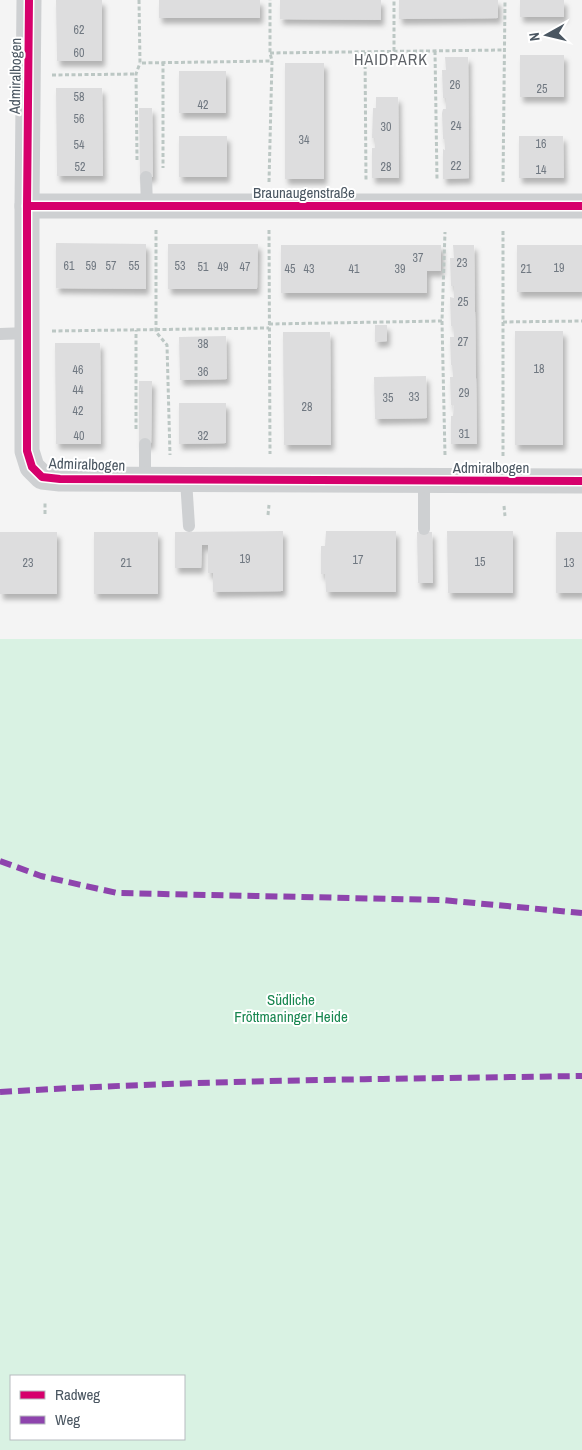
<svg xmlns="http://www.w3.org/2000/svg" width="582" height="1450" font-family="'Archivo Narrow',sans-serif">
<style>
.green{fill:#d9f2e3;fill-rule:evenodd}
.building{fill:#ddddde;filter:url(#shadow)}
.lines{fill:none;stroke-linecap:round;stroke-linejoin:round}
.path{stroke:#bcc7c4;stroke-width:3;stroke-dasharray:4 2.5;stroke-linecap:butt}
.service{stroke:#ced0d2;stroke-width:12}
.minor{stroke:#ced0d2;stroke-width:25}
.quiet{stroke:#8e44ad;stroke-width:6;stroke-dasharray:12 6;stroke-linecap:butt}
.cycleway-casing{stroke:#fff;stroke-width:11}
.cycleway{stroke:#d6006c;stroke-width:8}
.labels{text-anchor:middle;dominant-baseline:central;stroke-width:4;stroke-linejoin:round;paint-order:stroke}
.number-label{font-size:12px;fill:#707881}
.street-label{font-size:15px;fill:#4a5661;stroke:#fff}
.park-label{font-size:15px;fill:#17864f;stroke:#fff}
.neighbourhood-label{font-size:16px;letter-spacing:1px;fill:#5f6368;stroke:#fff}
</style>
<defs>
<filter id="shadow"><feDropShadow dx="3" dy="5.5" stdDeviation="2.5" flood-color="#0004"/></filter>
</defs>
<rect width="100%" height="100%" fill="#f4f4f4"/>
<!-- green -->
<path class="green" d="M 0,639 L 582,639 L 582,1450 L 0,1450 ZM 11,1376 L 184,1376 L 184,1439 L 11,1439 Z"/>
<!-- building -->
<g class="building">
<polygon points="56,0 102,0 102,61 57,61"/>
<rect x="159" y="0" width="101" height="18"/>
<polygon points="280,0 381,0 381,20 280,19"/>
<polygon points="399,0 498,0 498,18 399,19"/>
<rect x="520" y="0" width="44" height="17"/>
<rect x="520" y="55" width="44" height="42"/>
<polygon points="445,57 468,57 469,178 443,179 443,149 445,150 445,139 443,139 442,113 443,109 446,109 446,98 443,98 442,70 446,70"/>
<rect x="285" y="63" width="39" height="116"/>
<rect x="179" y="71" width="47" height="42"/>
<polygon points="56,88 102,88 103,176 57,176"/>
<polygon points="376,97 398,97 399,178 372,178 372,148 375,148 375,138 372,138 373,108 376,108"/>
<polygon points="139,108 152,108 153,177 140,177"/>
<rect x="179" y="136" width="48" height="41"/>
<polygon points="519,136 563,136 564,178 519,178"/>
<polygon points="56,243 146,244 146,289 56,288"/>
<polygon points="168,244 258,244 257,289 168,289"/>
<polygon points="281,245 441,245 441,271 427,271 427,293 281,293"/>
<polygon points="453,245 474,245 477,444 451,444 451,416 453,416 454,405 451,405 450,377 453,377 452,365 451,365 450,337 454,337 453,326 451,326 450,297 454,298 454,286 451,286 450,258 454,258"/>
<rect x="517" y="245" width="65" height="47"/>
<polygon points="375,325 387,325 387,341 375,342"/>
<rect x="515" y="331" width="48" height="114"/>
<polygon points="283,332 330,332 331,445 284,445"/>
<polygon points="226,336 227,379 180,380 179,337"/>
<polygon points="55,343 100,343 101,444 56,444"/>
<polygon points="426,376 427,418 375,419 374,377"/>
<polygon points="139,381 152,381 151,444 139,444"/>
<polygon points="179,403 226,403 226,443 179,444"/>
<polygon points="283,531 283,591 213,592 213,573 208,573 208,545 202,545 201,568 175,568 175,532"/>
<polygon points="326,531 396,531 396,592 326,592 325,574 321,574 321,546 325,546"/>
<polygon points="447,531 513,531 513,593 448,593"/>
<rect x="0" y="532" width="57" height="62"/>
<rect x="94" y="532" width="64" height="62"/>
<polygon points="417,532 432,532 433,583 418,583"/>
<rect x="556" y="532" width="26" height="61"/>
</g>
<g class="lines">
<!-- path -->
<g class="path">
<polyline points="139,0 140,63 272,61"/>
<polyline points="394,51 394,0"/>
<polyline points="435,51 437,180"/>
<polyline points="365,52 366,181"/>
<polyline points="270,53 504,50"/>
<polyline points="163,62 163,168"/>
<polyline points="52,75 136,74"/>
<polyline points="137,160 136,74 140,63"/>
<polyline points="269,182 272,61 270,53 270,0"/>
<polyline points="503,182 505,0"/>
<polyline points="156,230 156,332 167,345 170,455"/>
<polyline points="269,230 270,454"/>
<polyline points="503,231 503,457"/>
<polyline points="503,322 582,321"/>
<polyline points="269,324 442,321"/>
<polyline points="52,331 269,328"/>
<polyline points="136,429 136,330"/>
<polyline points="445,455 442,321 445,232"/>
<polyline points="504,506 505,516"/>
<polyline points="45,514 45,503"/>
<polyline points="268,515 269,505"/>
</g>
<!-- service -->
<g class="service">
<polyline points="146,177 147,206"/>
<polyline points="0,334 27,333"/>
<polyline points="145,444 145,480"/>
<polyline points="186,480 189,526"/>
<polyline points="424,529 424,481"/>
</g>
<!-- minor -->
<g class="minor">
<polyline points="29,0 27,206 27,451 32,467 42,477 60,479 582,481"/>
<polyline points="27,206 582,206"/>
</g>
<!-- quiet -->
<g class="quiet">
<polyline points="0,861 41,876 117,893 442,900 582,913"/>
<path d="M 0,1092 C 194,1080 388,1079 582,1076"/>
</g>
<!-- cycleway casing -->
<g class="cycleway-casing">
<g id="cycleway">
<polyline points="29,0 27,206 27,451 32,467 42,477 60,479 582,481"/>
<polyline points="27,206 582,206"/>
</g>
</g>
<!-- cycleway -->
<use href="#cycleway" class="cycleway"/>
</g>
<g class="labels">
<!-- number labels -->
<g class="number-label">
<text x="79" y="30">62</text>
<text x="79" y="53">60</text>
<text x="455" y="85">26</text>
<text x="542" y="89">25</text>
<text x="79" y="97">58</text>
<text x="203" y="105">42</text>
<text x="79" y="119">56</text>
<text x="456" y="126">24</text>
<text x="386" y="127">30</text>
<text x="304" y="140">34</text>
<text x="541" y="144">16</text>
<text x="79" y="145">54</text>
<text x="456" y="166">22</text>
<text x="80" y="167">52</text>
<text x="386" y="167">28</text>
<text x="541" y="170">14</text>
<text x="418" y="258">37</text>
<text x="462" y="263">23</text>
<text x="69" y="266">61</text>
<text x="91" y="266">59</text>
<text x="111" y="266">57</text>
<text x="134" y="266">55</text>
<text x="180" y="266">53</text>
<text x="203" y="267">51</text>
<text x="223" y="267">49</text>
<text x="245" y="267">47</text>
<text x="559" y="268">19</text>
<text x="290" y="269">45</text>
<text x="309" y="269">43</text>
<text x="354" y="269">41</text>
<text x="400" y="269">39</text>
<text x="526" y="269">21</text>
<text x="463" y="302">25</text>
<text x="463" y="342">27</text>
<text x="203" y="344">38</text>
<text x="539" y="369">18</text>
<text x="78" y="370">46</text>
<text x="203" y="372">36</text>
<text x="78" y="390">44</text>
<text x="464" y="393">29</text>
<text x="414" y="397">33</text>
<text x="388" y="398">35</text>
<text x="307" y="407">28</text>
<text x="78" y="411">42</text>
<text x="464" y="434">31</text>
<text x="79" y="436">40</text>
<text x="203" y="436">32</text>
<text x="245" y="559">19</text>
<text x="358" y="560">17</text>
<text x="480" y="562">15</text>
<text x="28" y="563">23</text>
<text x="126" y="563">21</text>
<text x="569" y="563">13</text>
</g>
<!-- street labels -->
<g class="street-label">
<text transform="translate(15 76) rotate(-89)">Admiralbogen</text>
<text x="304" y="192">Braunaugenstraße</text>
<text transform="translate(87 464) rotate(2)">Admiralbogen</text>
<text x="491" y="467">Admiralbogen</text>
</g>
<!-- park labels -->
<g class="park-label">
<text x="291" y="999">Südliche<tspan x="291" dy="17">Fröttmaninger Heide</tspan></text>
</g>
<!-- neighbourhood labels -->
<g class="neighbourhood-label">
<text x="391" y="59">HAIDPARK</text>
</g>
</g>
<!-- legend -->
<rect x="10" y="1375" width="175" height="65" fill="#ffffff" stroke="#b7bbc0"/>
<rect x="20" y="1391" width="25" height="8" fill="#d6006c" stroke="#b7bbc0"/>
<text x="55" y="1400" font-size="15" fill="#4a5661">Radweg</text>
<rect x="20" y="1416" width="25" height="8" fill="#8e44ad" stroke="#b7bbc0"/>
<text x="55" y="1425" font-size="15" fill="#4a5661">Weg</text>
<!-- north arrow -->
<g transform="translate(547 35) rotate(262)" stroke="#ffffff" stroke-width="4" paint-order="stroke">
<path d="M0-4L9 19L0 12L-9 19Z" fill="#4a5661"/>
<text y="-8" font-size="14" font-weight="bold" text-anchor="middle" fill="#4a5661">N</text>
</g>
</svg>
